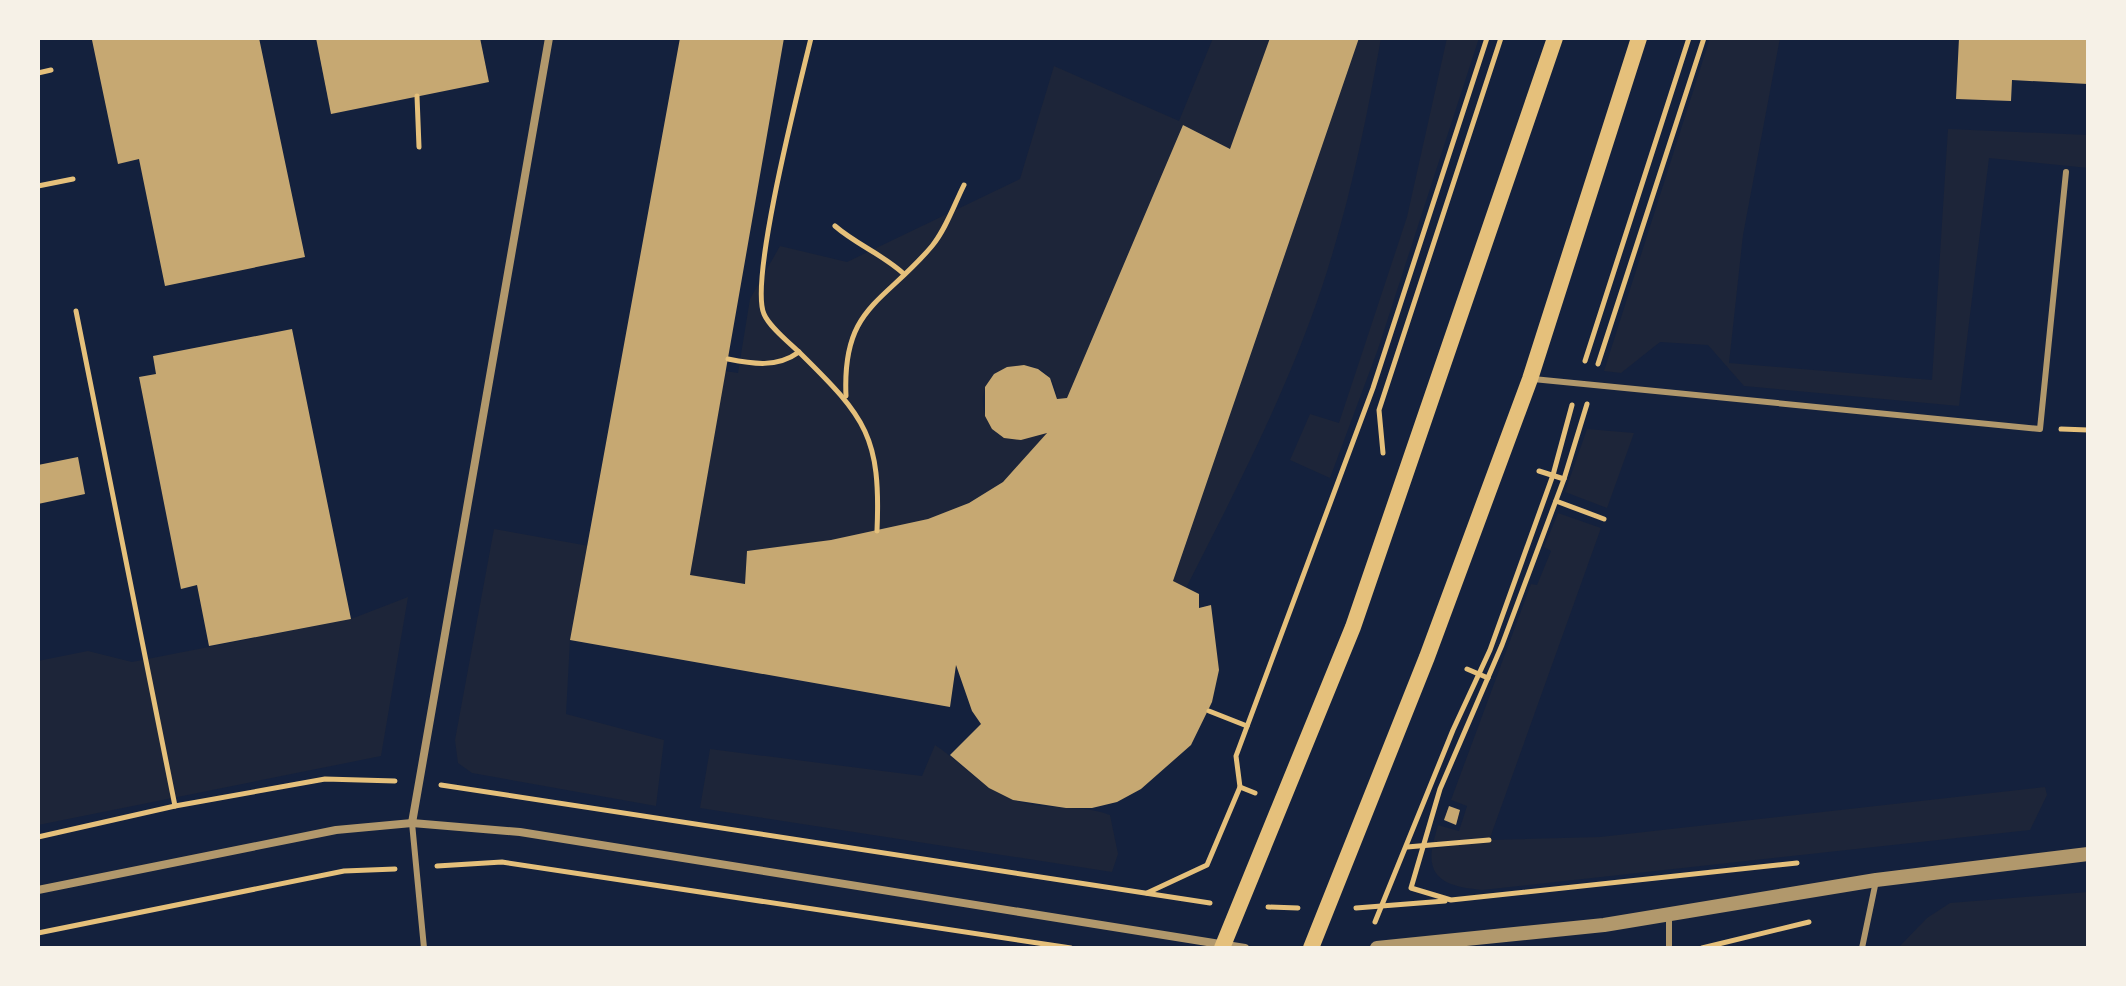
<svg xmlns="http://www.w3.org/2000/svg" width="2126" height="986" font-family="Lato,sans-serif">
<style>
.green{fill:#1d2539}
.building{fill:#c6a872}
.lines{fill:none;stroke-linecap:round;stroke-linejoin:round}
.path{stroke:#e5c07b;stroke-width:5}
.service{stroke:#b1986c;stroke-width:6}
.minor{stroke:#b1986c;stroke-width:8}
.tertiary{stroke:#b1986c;stroke-width:14}
.secondary{stroke:#e5c07b;stroke-width:16}
</style>
<rect width="100%" height="100%" fill="#14213d"/>
<!-- green -->
<g class="green">
<path d="M 1213,38 L 1277,38 L 1270,39 L 1230,149 L 1183,125 L 1067,398 L 1057,399 C 1053,340 958,366 989,423 C 993,430 999,436 1006,438 C 1022,443 1035,432 1047,433 C 1033,451 1020,470 1001,483 C 931,534 831,540 747,551 L 745,584 L 690,575 L 725,371 L 738,373 L 750,299 L 780,246 L 847,262 L 1020,179 L 1054,66 L 1179,121 Z"/>
<path d="M 1359,38 L 1381,38 C 1366,123 1349,205 1322,287 C 1287,391 1236,490 1186,588 L 1173,581 Z"/>
<polygon points="1447,38 1479,38 1378,349 1330,478 1290,460 1310,414 1339,423 1407,217"/>
<polygon points="1710,38 1780,38 1743,235 1729,363 1932,380 1948,129 2088,135 2088,168 1989,158 1959,406 1744,386 1708,345 1660,342 1621,373 1604,371"/>
<polygon points="1587,429 1634,433 1607,508 1565,492"/>
<polygon points="1558,513 1601,528 1490,838 1433,843 1438,825 1459,831 1467,806 1451,800 1531,584 1537,585 1551,551 1544,547"/>
<polygon points="494,529 589,546 570,640 566,714 664,740 656,806 472,773 458,763 455,740"/>
<polygon points="408,597 381,756 38,825 38,661 88,651 132,662 351,619"/>
<path d="M 935,745 C 962,763 981,787 1011,799 C 1043,812 1078,803 1110,815 L 1118,854 L 1112,872 L 700,808 L 710,749 L 922,776 Z"/>
<path d="M 2045,787 L 2047,795 L 2030,830 L 1482,890 C 1455,887 1427,883 1432,849 L 1489,840 L 1600,837 Z"/>
<polygon points="2088,892 2088,948 1898,948 1927,918 1950,903"/>
</g>
<!-- building -->
<g class="building">
<polygon points="103,38 259,38 305,257 165,286 139,159 118,164 92,40"/>
<polygon points="316,38 480,38 489,82 331,114"/>
<polygon points="680,38 784,38 690,575 745,584 747,551 831,540 928,519 969,503 1003,482 1047,433 1021,440 1004,438 992,429 985,416 985,387 994,374 1007,367 1024,365 1038,369 1050,378 1057,399 1067,398 1183,125 1230,149 1270,38 1359,38 1173,581 1199,594 1199,608 1211,605 1219,670 1212,702 1191,745 1141,789 1117,802 1092,808 1066,808 1013,800 989,788 950,755 981,724 972,711 956,665 950,707 570,640"/>
<polygon points="1959,38 2088,38 2088,84 2012,80 2011,101 1956,99"/>
<polygon points="292,329 351,619 209,646 197,585 181,589 139,377 156,374 153,356"/>
<polygon points="78,457 85,494 38,504 38,465"/>
<polygon points="1449,806 1460,810 1456,825 1444,820"/>
</g>
<g class="lines">
<!-- path -->
<g class="path">
<path d="M 811,38 C 800,84 749,280 764,314 C 770,328 791,344 801,354 C 866,418 881,437 877,531"/>
<polyline points="38,73 51,70"/>
<polyline points="417,96 419,147"/>
<polyline points="38,186 73,179"/>
<path d="M 835,226 C 857,245 882,254 904,274"/>
<polyline points="76,311 175,806"/>
<path d="M 728,359 C 753,364 777,368 799,352"/>
<polyline points="1585,361 1689,38"/>
<polyline points="1598,364 1704,38"/>
<path d="M 846,396 C 842,307 883,304 932,246 C 946,229 954,205 964,185"/>
<polyline points="1587,404 1564,479 1502,645 1440,789 1411,888 1451,900 1797,863"/>
<polyline points="2061,429 2088,430"/>
<polyline points="1383,453 1379,410 1501,38"/>
<polyline points="1539,471 1564,479"/>
<polyline points="1556,501 1604,519"/>
<polyline points="1467,669 1488,678"/>
<polyline points="1209,711 1247,726"/>
<polyline points="441,785 1210,903"/>
<polyline points="1240,787 1236,756 1373,388 1487,38"/>
<polyline points="38,837 175,806 325,779 395,781"/>
<polyline points="1407,847 1489,840"/>
<polyline points="437,866 502,862 1071,948"/>
<polyline points="1147,893 1207,865 1240,787 1255,793"/>
<polyline points="1268,907 1298,908"/>
<polyline points="1356,908 1445,901"/>
<polyline points="1375,922 1453,730 1490,650 1553,475 1572,405"/>
<polyline points="38,933 344,871 395,869"/>
<polyline points="1702,948 1809,922"/>
</g>
<!-- service -->
<g class="service">
<polyline points="1533,379 2040,429 2066,172"/>
<polyline points="412,823 424,948"/>
<polyline points="1669,914 1669,948"/>
<polyline points="1862,948 1876,881"/>
</g>
<!-- minor -->
<g class="minor">
<polyline points="412,823 549,38"/>
<polyline points="38,890 336,830 412,823 520,832 1245,948"/>
</g>
<!-- tertiary -->
<polyline class="tertiary" points="1377,948 1604,925 1876,880 2088,854"/>
<!-- secondary -->
<g class="secondary">
<polyline points="1222,948 1353,627 1555,38"/>
<polyline points="1311,948 1427,657 1530,379 1639,38"/>
</g>
</g>
<!-- border -->
<rect width="2126" height="986" fill="none" stroke="#f6f1e7" stroke-width="80"/>
</svg>
